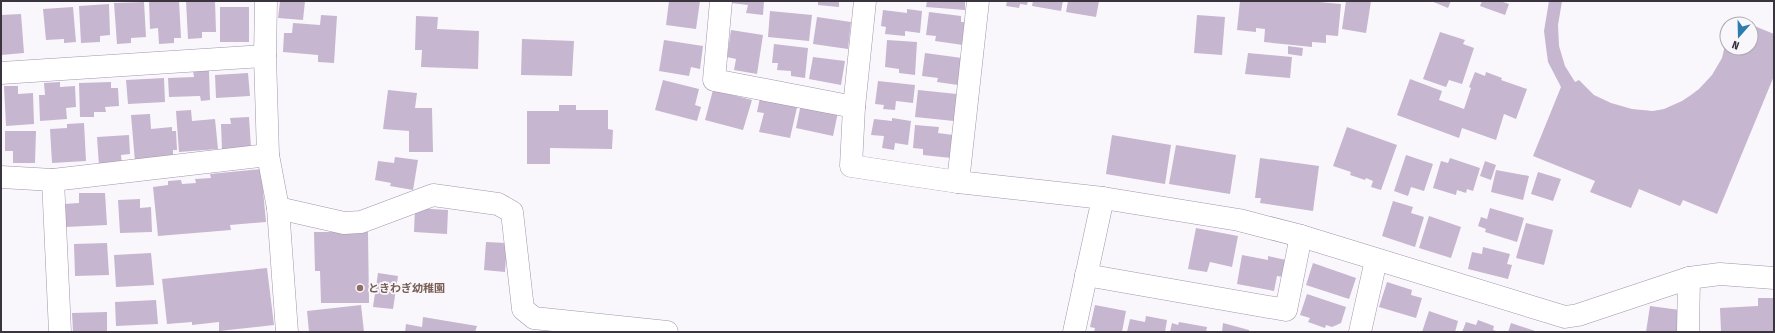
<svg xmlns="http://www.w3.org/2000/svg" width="1775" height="333" font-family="'Fira Sans Condensed','Noto Sans JP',sans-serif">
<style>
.building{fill:#c6b6cf}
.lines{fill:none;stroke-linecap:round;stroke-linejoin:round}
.minor-casing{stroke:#a494ad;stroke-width:23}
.minor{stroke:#fff;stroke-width:22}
.education-dot{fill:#8d6e63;stroke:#faf7fc;stroke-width:1.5}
.labels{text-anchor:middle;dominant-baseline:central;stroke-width:3.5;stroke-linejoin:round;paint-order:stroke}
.education-label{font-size:11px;font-weight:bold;fill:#785e54;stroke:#faf7fc;text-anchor:start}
</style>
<rect width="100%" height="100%" fill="#faf7fc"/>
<!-- building -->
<g class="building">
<polygon points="149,1 179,1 181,38 174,38 174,43 159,44 158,28 150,29"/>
<polygon points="186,1 215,1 216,32 202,32 202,38 188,39"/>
<polygon points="280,1 305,1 303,20 278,18"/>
<polygon points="669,1 700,1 696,29 666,25"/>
<polygon points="731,1 764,1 763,15 746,13 748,5 731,3"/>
<polygon points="818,1 839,1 839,7 818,5"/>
<polygon points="927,1 965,1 965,10 926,7"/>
<polygon points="1007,1 1028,1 1027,5 1020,4 1019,8 1006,6"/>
<polygon points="1033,1 1063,1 1061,11 1032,6"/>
<polygon points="1068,1 1099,1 1096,17 1066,12"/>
<polygon points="1240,1 1309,1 1341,4 1338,36 1326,35 1326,43 1312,42 1312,47 1264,42 1265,29 1256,28 1256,32 1237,30"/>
<polygon points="1346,1 1371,1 1366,33 1342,29"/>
<polygon points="1431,1 1451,1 1448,8"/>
<polygon points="1482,1 1500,1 1509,4 1505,15 1480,6"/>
<polygon points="1549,1 1562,1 1558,25 1559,46 1565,66 1575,82 1579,80 1594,95 1611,103 1632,109 1653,111 1664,109 1682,101 1691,95 1699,89 1712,75 1722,58 1726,41 1727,48 1751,48 1752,25 1774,34 1774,76 1717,214 1683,200 1680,206 1639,189 1631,208 1590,192 1595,181 1533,156 1561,87 1548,62 1546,47 1544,31"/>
<polygon points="144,2 146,37 131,38 131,43 117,44 114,3"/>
<polygon points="109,4 110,35 100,36 100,42 81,43 79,6"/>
<polygon points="73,7 76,42 64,43 64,39 46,40 43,9"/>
<rect x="220" y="7" width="29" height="35"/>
<polygon points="907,9 922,11 920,33 905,31 905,36 885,34 886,27 881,26 883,10 907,13"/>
<polygon points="770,11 812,15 809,41 768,37"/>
<polygon points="929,12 961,16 961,22 966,22 963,45 935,41 936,36 926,35"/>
<polygon points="21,14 24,53 1,55 1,15"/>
<polygon points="321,15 337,16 334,63 318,62 318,55 283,52 284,33 292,33 293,23 320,25"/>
<polygon points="1197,15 1225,17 1222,55 1194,53"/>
<polygon points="416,16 438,17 437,29 479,31 478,69 421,67 422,50 415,50"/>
<polygon points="817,17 851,22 848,49 813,44"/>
<polygon points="731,30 763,35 757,74 734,70 736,59 727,57"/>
<polygon points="1440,32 1465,40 1463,44 1474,48 1462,84 1449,80 1446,87 1423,79"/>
<polygon points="522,39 574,41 572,76 521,75"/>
<polygon points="664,40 703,46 700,69 691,67 689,76 659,71"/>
<polygon points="887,40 917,42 915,75 899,73 899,69 885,67"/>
<polygon points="774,44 808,48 805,78 791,76 791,71 777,70 778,63 772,63"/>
<polygon points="1288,46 1303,48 1302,56 1288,54"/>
<polygon points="925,53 962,58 958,85 937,82 938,78 922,76"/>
<polygon points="1248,53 1292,57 1290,78 1245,74"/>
<polygon points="813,57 845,61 841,85 809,79"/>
<polygon points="193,71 209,71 210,100 201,101 200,96 169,97 168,78 194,77"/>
<polygon points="1475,72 1485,76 1486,72 1502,78 1501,80 1527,89 1516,119 1504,114 1496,140 1462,128 1459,138 1397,115 1410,79 1442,91 1439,100 1464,109 1471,88 1469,87"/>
<polygon points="248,73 250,96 216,98 215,75"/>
<polygon points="164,78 165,102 128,104 126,80"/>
<polygon points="663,80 699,89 695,105 701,107 697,121 655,110"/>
<polygon points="878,81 915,85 913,103 896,101 895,110 883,109 884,105 875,104"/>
<polygon points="60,82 60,87 75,86 76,107 66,108 67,119 40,121 39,95 45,95 44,83"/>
<polygon points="111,82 111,88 118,88 119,106 105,107 106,112 94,112 94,117 80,117 79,83"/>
<polygon points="4,86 18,86 18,94 33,93 34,124 6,126"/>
<polygon points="388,90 417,93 415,108 432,108 433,152 409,152 409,131 383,129"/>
<polygon points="713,90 752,100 743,130 705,120"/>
<polygon points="918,90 957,94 954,121 915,117"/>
<polygon points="760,98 798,103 790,138 759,132 764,113 757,112"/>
<polygon points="801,104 838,112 833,136 796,128"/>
<polygon points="559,105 576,105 576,110 608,110 608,129 613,130 612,149 550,148 550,164 527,164 527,111 559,111"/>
<polygon points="191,110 192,121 215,119 218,149 179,152 176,111"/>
<polygon points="150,114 151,129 172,127 172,131 176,131 177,150 173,150 173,158 135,162 131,115"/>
<polygon points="249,117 251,148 222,150 221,124 231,124 230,118"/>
<polygon points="892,118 911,121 908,145 895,143 894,150 882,148 884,136 871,135 874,119 892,121"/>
<polygon points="84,123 86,161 52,163 50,129 67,128 67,124"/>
<polygon points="915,125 939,127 938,133 953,135 951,158 923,155 923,149 913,148"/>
<polygon points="1347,127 1397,145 1381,190 1371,187 1373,181 1366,178 1365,180 1350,175 1351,172 1333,166"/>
<polygon points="5,131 36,131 35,163 13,163 13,151 5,151"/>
<polygon points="129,135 130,154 121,155 122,165 99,166 97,137"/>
<polygon points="1112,135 1171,145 1165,184 1106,174"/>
<polygon points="1176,145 1236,155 1230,194 1169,184"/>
<polygon points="1406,155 1433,164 1424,191 1411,187 1408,196 1394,191"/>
<polygon points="395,157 418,160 413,190 390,186 391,183 375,180 378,161 394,163"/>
<polygon points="1260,158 1319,166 1313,211 1260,203 1261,198 1255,198"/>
<polygon points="1450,158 1480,168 1473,191 1467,189 1466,193 1457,190 1456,195 1433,188 1441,161 1448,163"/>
<polygon points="1485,161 1496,165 1491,180 1480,176"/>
<polygon points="261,169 266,222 230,225 231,230 158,236 153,187 168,185 168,181 181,180 182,184 196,183 195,179 211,178 210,174"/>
<polygon points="1496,170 1529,176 1523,200 1491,192"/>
<polygon points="1538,172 1561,179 1553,201 1531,194"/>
<polygon points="79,193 105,193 107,225 65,227 64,204 79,203"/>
<polygon points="140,199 140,208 151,207 152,232 120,233 118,200"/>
<polygon points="1393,201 1413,207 1411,213 1424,217 1415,247 1382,236"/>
<polygon points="415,208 448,210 447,234 414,232"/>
<polygon points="1490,208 1524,218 1517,242 1485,232 1486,229 1478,226 1481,217 1487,219"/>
<polygon points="1429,216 1461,227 1451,258 1419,248"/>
<polygon points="1526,223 1553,230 1544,265 1516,258"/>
<polygon points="1196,228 1238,236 1232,267 1210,262 1207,272 1188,269"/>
<polygon points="314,232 368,232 369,303 321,303 320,271 315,271"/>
<polygon points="486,242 507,243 505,272 484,270"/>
<polygon points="107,243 109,275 75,276 74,244"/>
<polygon points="1483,247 1510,254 1507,264 1512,265 1508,279 1468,269 1472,252 1482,254"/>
<polygon points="151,253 154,285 116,287 114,255"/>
<polygon points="1242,255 1268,260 1268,256 1286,260 1283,277 1277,276 1274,291 1237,284"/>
<polygon points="1313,263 1356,278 1349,299 1306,285"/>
<polygon points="267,268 274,325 219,331 219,322 192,325 192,322 167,324 162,279"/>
<polygon points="378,273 398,276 393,309 373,307"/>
<polygon points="1387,282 1412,290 1411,295 1422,298 1416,318 1379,307"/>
<polygon points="1307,294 1346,307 1341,323 1332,327 1326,325 1325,328 1308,322 1310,318 1300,315"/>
<polygon points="1758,298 1774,298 1774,332 1721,332 1720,308 1758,306"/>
<polygon points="156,300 158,324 116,326 115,302"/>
<polygon points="361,305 364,332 309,332 307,311"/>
<polygon points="1095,305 1126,311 1122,332 1094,332 1095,328 1090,327"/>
<polygon points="1650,306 1680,310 1677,332 1646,332"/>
<polygon points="1429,311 1458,321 1455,332 1422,332"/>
<polygon points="107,312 107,332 73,332 72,313"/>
<polygon points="1146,316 1167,320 1165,332 1127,332 1130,319 1145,322"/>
<polygon points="423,317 477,326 475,332 405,332 406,324 422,327"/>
<polygon points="1478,320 1494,326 1493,330 1499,332 1462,332 1466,322 1476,325"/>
<polygon points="1179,322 1207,327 1206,332 1170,332 1172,323 1178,325"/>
<polygon points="1223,323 1249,330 1249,332 1222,332"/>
<polygon points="1511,323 1538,332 1508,332"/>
</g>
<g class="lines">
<!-- minor casing -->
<g class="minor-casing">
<g id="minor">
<polyline points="266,1 265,56 268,155 278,208 287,332"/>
<polyline points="721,1 714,80 854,107"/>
<polyline points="865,1 854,107 851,166 958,182"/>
<polyline points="978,1 958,182 1103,198 1239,220 1301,236 1565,317 1578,315 1689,278 1720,274 1774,278"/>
<polyline points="1,73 265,56"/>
<polyline points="1,177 53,180 268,155"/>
<polyline points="53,180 60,332"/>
<polyline points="278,208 344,223 361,222 433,195 498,204 512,212 523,309 534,318 667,332"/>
<polyline points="1086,275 1286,310 1301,236"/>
<polyline points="1074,332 1103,198"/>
<polyline points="1360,332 1376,260"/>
<polyline points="1688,332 1689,278"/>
</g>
</g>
<!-- minor -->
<use href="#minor" class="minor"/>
</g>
<!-- markers -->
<circle class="education-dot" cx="360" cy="288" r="4"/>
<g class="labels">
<!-- education labels -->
<g class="education-label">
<text x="368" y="288">ときわぎ幼稚園</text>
</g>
</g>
<!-- border -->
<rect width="1775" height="333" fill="none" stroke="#3a343e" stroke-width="4"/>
<!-- north arrow -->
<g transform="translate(1739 36) rotate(200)"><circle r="19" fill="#faf7fc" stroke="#ada9b0"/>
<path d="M0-3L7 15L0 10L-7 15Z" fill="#2c7dae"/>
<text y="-6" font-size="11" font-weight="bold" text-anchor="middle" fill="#3a343e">N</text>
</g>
</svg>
